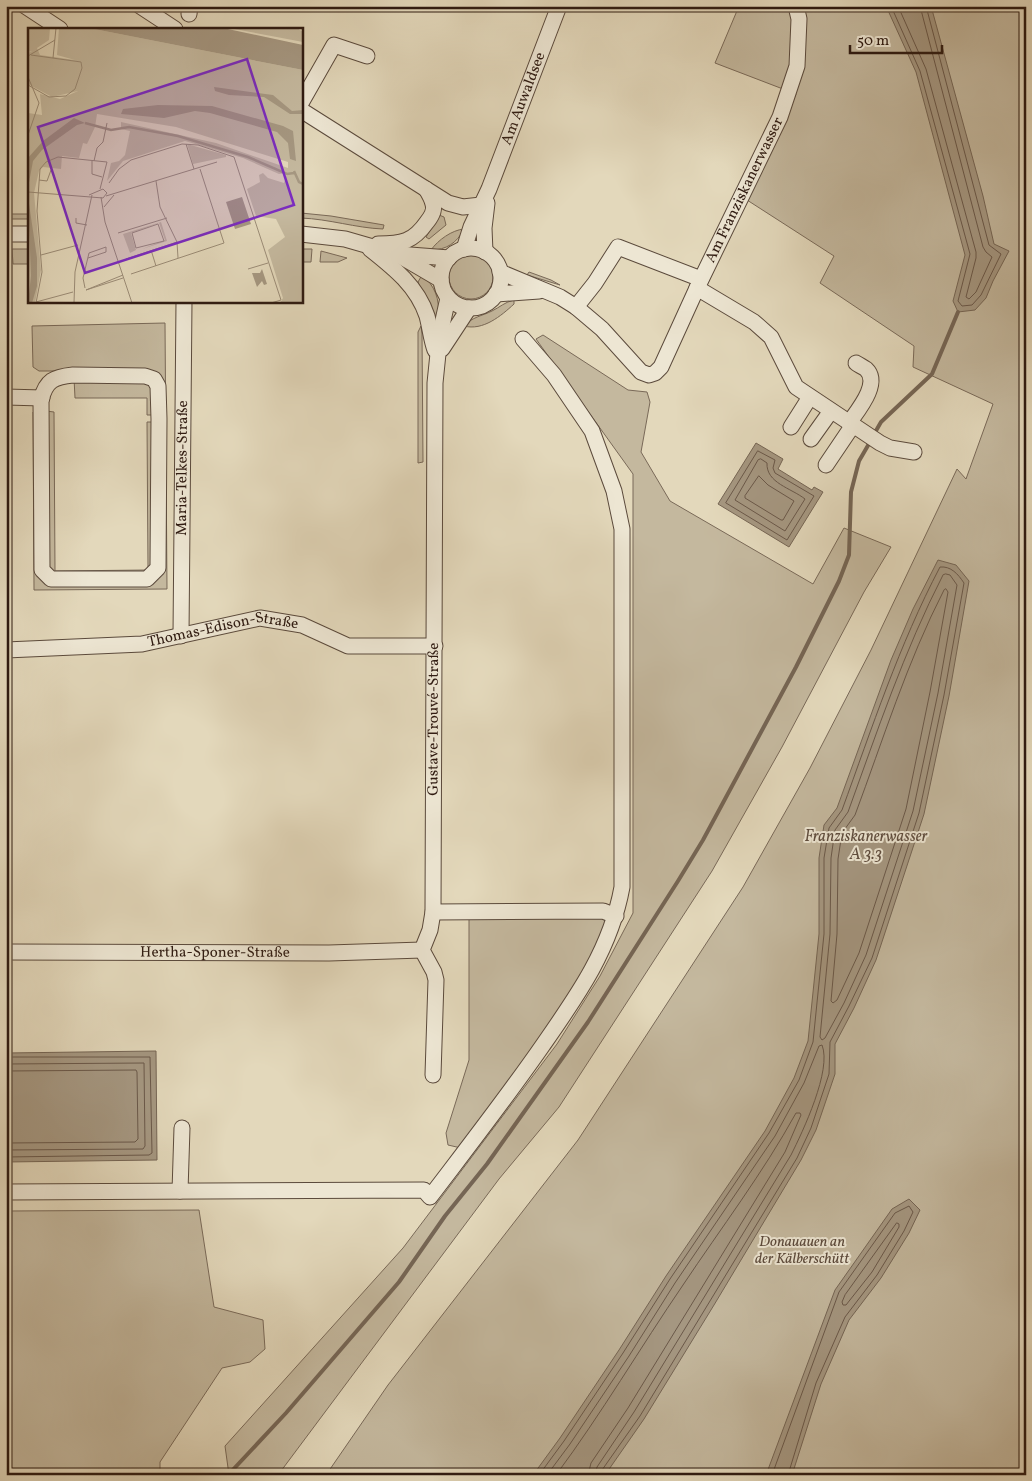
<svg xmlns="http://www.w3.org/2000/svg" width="1032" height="1481" font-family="Vollkorn,serif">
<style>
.green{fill:#c4b89e;stroke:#796958}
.water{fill:#a59781;stroke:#756554}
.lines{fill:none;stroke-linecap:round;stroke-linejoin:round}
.shore{stroke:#6a5849;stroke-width:1}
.stream{stroke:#756554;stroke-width:4}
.minor-casing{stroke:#5b4a3c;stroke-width:17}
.minor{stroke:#ede6d3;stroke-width:15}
.labels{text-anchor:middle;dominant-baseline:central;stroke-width:4;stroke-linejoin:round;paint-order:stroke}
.street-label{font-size:15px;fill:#2e1a11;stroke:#ede6d3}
.park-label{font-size:15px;font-style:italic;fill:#5b493b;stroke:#ede6d3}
.water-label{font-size:16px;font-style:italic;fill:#5e4c3e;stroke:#ede6d3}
.inset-river{fill:none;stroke:#a59781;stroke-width:2.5}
.inset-road{fill:none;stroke:#9b8c77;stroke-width:1}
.view{fill:#7b2cbf;fill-opacity:0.15;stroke:#7b2cbf;stroke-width:2.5}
.inset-edge{fill:none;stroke:#2e1a11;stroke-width:2.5}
</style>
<rect width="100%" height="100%" fill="#e3d8bb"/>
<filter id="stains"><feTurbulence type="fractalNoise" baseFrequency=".004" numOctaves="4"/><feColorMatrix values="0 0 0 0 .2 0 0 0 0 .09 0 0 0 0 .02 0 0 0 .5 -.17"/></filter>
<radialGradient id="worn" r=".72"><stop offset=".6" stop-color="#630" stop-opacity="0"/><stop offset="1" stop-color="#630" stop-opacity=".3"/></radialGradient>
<!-- green -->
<g class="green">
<polygon points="739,6 1026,6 1026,1470 1023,1475 326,1475 388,1385 578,1140 743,887 810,768 871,650 957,469 966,479 993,404 913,367 914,346 820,283 834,256 747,200 781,131 796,94 715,63"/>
<path d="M 301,213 L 331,216 L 384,225 L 383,229 C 356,228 329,219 301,218 Z"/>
<rect x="6" y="214" width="23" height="5"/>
<polygon points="439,215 444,217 446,225 429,239 426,237"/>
<path d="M 464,229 C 457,243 446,250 431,250 C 438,240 452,230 464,229 Z"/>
<polygon points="12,249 29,249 29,264 13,264"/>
<polygon points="301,249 312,249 311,262 301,262"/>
<polygon points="321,251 347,258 338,262 320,262"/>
<circle cx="471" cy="277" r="22"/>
<polygon points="529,272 551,280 560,285 527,275"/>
<path d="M 422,275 C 435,286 440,299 438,316 L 431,314 L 418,282 Z"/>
<path d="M 514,300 L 514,304 C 501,316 483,331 464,326 C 472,317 482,316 492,311 C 500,307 505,302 514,300 Z"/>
<polygon points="165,323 167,589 34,590 33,412 35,413 37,570 148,584 155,582 163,571 162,383 149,371 39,371 33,367 32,326"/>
<polygon points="421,326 422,334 423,462 418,463 418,332"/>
<polygon points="543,335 628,390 647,392 650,402 641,452 670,501 813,584 844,528 891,547 864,592 782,747 712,871 559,1107 499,1179 278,1475 229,1475 225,1446 403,1248 557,1044 600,976 633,913 633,474 536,339"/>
<polygon points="74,378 127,378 152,385 155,415 147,415 147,398 75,398"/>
<polygon points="46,411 54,412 55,571 148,570 147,422 156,422 155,565 149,573 58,575 49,571"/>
<polygon points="469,916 600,917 608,923 579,986 461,1148 448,1145 446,1133 469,1060"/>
<polygon points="199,1210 214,1307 263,1320 265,1349 250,1362 222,1368 160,1462 160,1475 6,1475 6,1211"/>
</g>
<!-- water -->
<g class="water">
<polygon points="886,6 931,6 983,196 994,244 1009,251 993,281 986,298 975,310 958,312 953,301 965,255 916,72"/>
<polygon points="756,443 783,459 778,469 812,490 814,487 823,492 789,547 718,504"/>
<polygon points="938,560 956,565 969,581 949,696 924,814 876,960 854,1008 835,1044 835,1074 816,1130 801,1160 714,1305 644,1419 605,1475 533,1475 560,1438 619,1350 666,1276 765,1131 794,1078 808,1041 819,934 819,858 824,825 837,808 891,660 913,609"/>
<polygon points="156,1051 157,1160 6,1162 6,1053"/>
<polygon points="909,1199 920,1210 909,1233 881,1278 849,1320 821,1384 792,1475 766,1475 835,1290 892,1209"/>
</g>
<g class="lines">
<!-- shore -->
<g class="shore">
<polyline points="891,6 920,71 970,254 958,301 962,306 972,305 981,295 1001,254 989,245 926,6"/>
<polyline points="898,6 926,69 976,252 976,258 966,297 969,299 976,292 992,257 986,252 983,247 920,6"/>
<polygon points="758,451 775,460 773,468 775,473 814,496 787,540 726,503"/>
<path d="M 761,459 L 767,463 C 766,483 791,488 805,499 L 785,531 L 735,500 L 758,460 Z"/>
<polygon points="759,476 768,485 794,501 783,520 781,520 745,498 745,496"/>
<path d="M 946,574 L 950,575 L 957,585 L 938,693 L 913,811 L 866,955 L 844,1003 L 825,1038 L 822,1040 L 820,1037 L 830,934 L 831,858 L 835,830 L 848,812 C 877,732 904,651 943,575 Z"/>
<path d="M 946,589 L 948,592 L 930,692 L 906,809 L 859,953 L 837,1000 L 833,1003 L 831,1001 L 837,934 L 838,859 L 842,833 L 855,815 C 883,740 907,662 944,590 Z"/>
<polyline points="6,1057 150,1057 152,1153 149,1155 6,1157"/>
<polyline points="6,1064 144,1063 145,1146 143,1149 6,1150"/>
<polyline points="6,1071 136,1070 137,1072 138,1139 135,1142 6,1143"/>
<polygon points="897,1223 899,1224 899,1227 872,1272 846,1305 843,1305 842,1302 845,1295"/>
<path d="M 539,1475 L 564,1441 L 623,1353 L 670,1279 L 769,1133 L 799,1080 L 813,1042 L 824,934 L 824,858 L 829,828 L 842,810 C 872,728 899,645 940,567 C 951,566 958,574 964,583 L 944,695 L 919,813 L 872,958 L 849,1006 L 830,1042 L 829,1074 L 811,1128 L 797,1158 L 640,1416 L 602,1470 L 601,1475"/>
<path d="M 547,1475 L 570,1444 L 629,1356 L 675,1283 L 775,1136 L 804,1083 L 819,1046 L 822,1045 C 832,1070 803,1131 791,1155 L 634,1412 L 597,1467 L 595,1475"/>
<path d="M 556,1475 C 602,1413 640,1348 683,1285 C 721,1228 763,1173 796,1113 L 800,1113 L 801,1115 L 785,1152 L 628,1408 L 591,1463 L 588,1475"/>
<polyline points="772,1475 839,1292 895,1213 909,1206 913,1212 904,1231 877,1275 845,1317 816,1383 788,1475"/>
</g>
<!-- stream -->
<g class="stream">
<polyline points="873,436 881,422 932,374 958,312"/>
<polyline points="228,1475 286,1413 399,1282 445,1216 487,1164 588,1022 678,881 703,840 796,667 839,581 849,555 851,492 859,461 870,442"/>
</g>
<!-- minor casing -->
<g class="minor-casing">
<g id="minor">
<polyline points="25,6 60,29"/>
<polyline points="140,6 175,29"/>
<polyline points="189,14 190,6"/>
<polyline points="301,103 334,45 367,56"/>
<polyline points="301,110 448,203 463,207 481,205"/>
<polyline points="6,234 29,234"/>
<polyline points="301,234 345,239 397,254 449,258"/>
<path d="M 378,244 C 402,244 413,242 427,222 C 431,217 435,210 433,204 C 432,199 429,194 426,189"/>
<circle cx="471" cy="278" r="30"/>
<path d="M 370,249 C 394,268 417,286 427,316 C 430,327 431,339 435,350"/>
<path id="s1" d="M 464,249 L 471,227 L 489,189 L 559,6"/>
<polyline points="485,252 484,228 487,203"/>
<polyline points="400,256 441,280"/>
<path id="s2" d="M 500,272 L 560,297 L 576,307 L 602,329 L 641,372 L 649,375 L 655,373 L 661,367 L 697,288 L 780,117 L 797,66 L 799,19 L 796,6"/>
<polyline points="697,288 754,322 771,337 796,387 880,443 890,448 914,452"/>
<polyline points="496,294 539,291"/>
<polyline points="576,307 595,283 618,247 701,279"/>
<polyline points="442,349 469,308"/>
<path d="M 73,375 L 145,376 L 154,379 L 158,386 L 159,419 L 158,568 L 147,579 L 51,579 L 42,570 L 41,400 C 46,380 54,377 73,375 Z"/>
<polyline points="6,397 42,398"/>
<path d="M 849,423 C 858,410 881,383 866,369 C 863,367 859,365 856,363"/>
<polyline points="791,427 810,397"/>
<polyline points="811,439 831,411"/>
<polyline points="826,465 853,425"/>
<path id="s3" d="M 181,636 L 184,301"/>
<path id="s4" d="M 6,650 L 142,644 L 260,618 L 302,625 L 348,646 L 435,646"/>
<polyline points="433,912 603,911 616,916"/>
<path id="s5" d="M 6,952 L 329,953 L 422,950"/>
<path id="s6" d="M 433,1075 L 436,980 L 434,972 L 422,950 L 430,930 L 433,912 L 435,383 L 440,334 L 448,298"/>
<polyline points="180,1191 182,1128"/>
<path d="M 6,1192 L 424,1190 L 430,1197 C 468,1147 507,1097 543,1045 C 578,995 611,948 622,887 L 622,529 L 614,491 L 592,431 L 554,375 L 523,339"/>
</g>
</g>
<!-- minor -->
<use href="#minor" class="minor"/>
</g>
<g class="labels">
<!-- street labels -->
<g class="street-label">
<text stroke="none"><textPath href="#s1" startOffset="162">Am Auwaldsee</textPath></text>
<text stroke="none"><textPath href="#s2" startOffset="395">Am Franziskanerwasser</textPath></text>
<text stroke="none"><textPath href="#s3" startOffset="168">Maria-Telkes-Straße</textPath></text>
<text stroke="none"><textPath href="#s4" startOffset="219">Thomas-Edison-Straße</textPath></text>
<text stroke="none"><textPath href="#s6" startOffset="361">Gustave-Trouvé-Straße</textPath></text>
<text stroke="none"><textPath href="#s5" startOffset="209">Hertha-Sponer-Straße</textPath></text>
</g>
<!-- park labels -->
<g class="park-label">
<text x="802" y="1242">Donauauen an<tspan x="802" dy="17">der Kälberschütt</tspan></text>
</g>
<!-- water labels -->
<g class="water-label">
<text x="866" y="837">Franziskanerwasser<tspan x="866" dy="18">A 3.3</tspan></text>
</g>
</g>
<!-- overview -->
<g transform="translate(28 28)">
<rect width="275" height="275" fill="#e3d8bb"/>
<path d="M 0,0 L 22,0 L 21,12 L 9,20 L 12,27 L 47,32 L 29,27 L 31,0 L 61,0 L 275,42 L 275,275 L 252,275 L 255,270 L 240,222 L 257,209 L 248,191 L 228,188 L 219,161 L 232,154 L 231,147 L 235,145 L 240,150 L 256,155 L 259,145 L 251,146 L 215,130 L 157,113 L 95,133 L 79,153 L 83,135 L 91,133 L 97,127 L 102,103 L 93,101 L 93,94 L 188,115 L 260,140 L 260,134 L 148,99 L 69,86 L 67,99 L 59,116 L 55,115 L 51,130 L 34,128 L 33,141 L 15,139 L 11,143 L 6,165 L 13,242 L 7,275 L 0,275 L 0,85 L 14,87 L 12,66 L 32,71 L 50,63 L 24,69 L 0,56 L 0,25 L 4,23 L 0,24 ZM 201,0 L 269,0 L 275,4 L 275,14 ZM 159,116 L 198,127 L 198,129 L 165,136 ZM 133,194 L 139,213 L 114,221 L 137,212 L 131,195 L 103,205 L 108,222 L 102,225 L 95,206 Z" fill="#c4b89e"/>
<path d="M 61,0 L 195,0 L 275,17 L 275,42 ZM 186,59 L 245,67 L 264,83 L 275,82 L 275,86 L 262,86 L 236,69 L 201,67 L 187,63 ZM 130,77 L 184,78 L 255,98 L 265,103 L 268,133 L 262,131 L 260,115 L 249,104 L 182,85 L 167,83 L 136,90 L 93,86 L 95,81 ZM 46,90 L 57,95 L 49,97 L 14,122 L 5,133 L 0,160 L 0,130 L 15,113 ZM 0,169 L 9,230 L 9,258 L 4,275 L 0,275 L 3,248 ZM 214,169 L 223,196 L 207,201 L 198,174 ZM 234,241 L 239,256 L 236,257 L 234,253 L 229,259 L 224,245 L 232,245 Z" fill="#a59781"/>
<path class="inset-river" d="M 57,95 L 83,102 L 101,99 L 150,108 L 220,129 L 259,146 L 266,145M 266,143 L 271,154 L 275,156"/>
<path class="inset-road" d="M 0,28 L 27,12M 25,30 L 28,0M 0,49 L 11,75 L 0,107M 0,57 L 21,69 L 38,68 L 47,61 L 54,40 L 53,34 L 3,27M 158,116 L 166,141M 64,133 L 64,146 L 74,149M 66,133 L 69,120 L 75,114 L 79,95M 11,152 L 19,153 L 23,142M 128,153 L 132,179 L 149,214 L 150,230M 81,155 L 91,141 L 103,132 L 154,116 L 170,117 L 206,129 L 253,272 L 243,275M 0,164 L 75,170 L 79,165 L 75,161 L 61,167M 78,168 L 189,134M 73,169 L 77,194 L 104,275M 76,179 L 86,167M 48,190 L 48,195 L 59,197M 130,196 L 136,213 L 108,220 L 104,205 ZM 90,205 L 139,190M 123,222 L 128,238M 13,227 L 50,217M 98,231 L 149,214M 220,241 L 240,235M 103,246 L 196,215 L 172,141M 57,260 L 55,250 L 61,225 L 78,219 L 78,224 L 60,230M 58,262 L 95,247M 58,262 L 95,250M 8,274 L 45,264M 8,275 L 14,244 L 9,183 L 12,141 L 18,134 L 30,129 L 79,134 L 72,161M 46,275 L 47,244 L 64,167"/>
<path class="view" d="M 219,31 L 266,177 L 57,245 L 10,99 Z"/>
<rect width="275" height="275" class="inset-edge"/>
</g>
<!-- margin -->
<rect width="1032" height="1481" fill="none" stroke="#e3d8bb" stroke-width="25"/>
<rect x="8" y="8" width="1017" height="1466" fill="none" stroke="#2e1a11" stroke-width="2.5"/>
<rect x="12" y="12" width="1007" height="1456" fill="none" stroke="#2e1a11"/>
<!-- scale -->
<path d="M850 45v8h92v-8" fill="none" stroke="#2e1a11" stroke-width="2.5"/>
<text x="857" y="45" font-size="15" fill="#2e1a11" stroke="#ede6d3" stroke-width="4" paint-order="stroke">50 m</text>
<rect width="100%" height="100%" filter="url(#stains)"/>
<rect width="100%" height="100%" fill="url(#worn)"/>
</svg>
